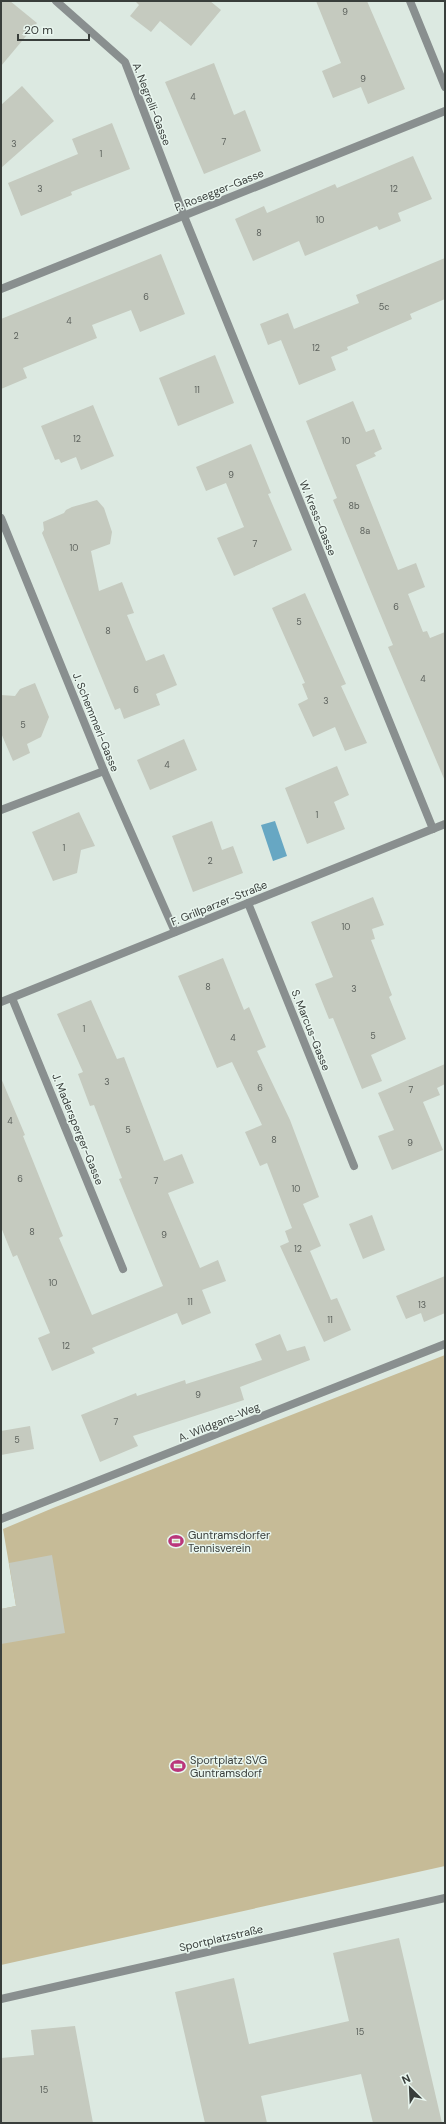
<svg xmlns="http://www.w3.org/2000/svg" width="446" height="2124" font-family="'DM Sans',sans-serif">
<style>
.green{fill:#c6bb97}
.water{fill:#67a7c3}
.building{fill:#c5cabf}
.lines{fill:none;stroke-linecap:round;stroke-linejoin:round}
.street{stroke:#898f8f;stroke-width:8}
.labels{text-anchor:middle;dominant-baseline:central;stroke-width:3;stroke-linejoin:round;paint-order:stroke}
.number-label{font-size:9px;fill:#5c615c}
.street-label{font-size:11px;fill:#393e3b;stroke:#e9f6ef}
.poi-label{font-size:11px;fill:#393e3b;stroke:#e9f6ef;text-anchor:start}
</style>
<rect width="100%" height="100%" fill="#dce9e1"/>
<!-- green -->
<polygon class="green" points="445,1355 445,1866 1,1965 1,1609 16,1606 3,1529 53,1508"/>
<!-- water -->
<polygon class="water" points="275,821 287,856 273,861 261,825"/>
<!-- building -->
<g class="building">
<polygon points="1,1 10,1 37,23 1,66"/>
<polygon points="135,1 210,1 221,10 191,46 160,21 151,32 130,16 139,5"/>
<polygon points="316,1 367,1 405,89 368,104 361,87 333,98 322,71 341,63"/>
<polygon points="214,63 234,115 245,110 261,151 204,174 165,82"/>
<polygon points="22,86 54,121 1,168 1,105"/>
<polygon points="112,123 130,169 71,192 72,195 21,216 8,183 78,154 72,139"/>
<polygon points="413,156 432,199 398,213 401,221 379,230 377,226 305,256 299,241 253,261 235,219 264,206 267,213 335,184 337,188"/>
<polygon points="161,254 185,314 140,332 131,310 92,325 97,338 23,368 27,378 1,389 1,319"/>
<polygon points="445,258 445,299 410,314 412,319 347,347 348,350 331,357 336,370 299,385 281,340 268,345 260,324 288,313 294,329 359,303 356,295"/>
<polygon points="215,355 234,403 178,426 159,378"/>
<polygon points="353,401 366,432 374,429 382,449 374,453 376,456 356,465 398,570 416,563 425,587 408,594 423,632 427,631 430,638 445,632 445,781 388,647 393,645 333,500 337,498 306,421"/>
<polygon points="93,405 114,456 81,470 76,457 61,463 59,459 55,460 41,426"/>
<polygon points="251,444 271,493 268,494 292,550 234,576 217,538 244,527 226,483 206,491 196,467"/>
<polygon points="97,500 104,508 112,532 110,544 91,551 99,591 122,582 134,613 127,615 146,661 164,654 177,685 156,694 160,705 124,719 120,708 115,710 42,533 44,530 43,522 64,513 66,510 72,507"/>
<polygon points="305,593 346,684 341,686 367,743 345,751 335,727 313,737 298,704 308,699 302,684 305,683 272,608"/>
<polygon points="35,683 49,717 41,737 27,744 30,753 13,761 1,733 1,695 15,696 20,689"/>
<polygon points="184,739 197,770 150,790 137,760"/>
<polygon points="337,766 349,795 334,802 345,829 307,844 285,788"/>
<polygon points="79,812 95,846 81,850 77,873 53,881 32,832"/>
<polygon points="212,821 222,850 233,846 243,873 193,892 172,836"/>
<polygon points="373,897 384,925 372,929 375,939 371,940 392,995 389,997 406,1039 371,1055 382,1081 362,1089 333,1018 329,1019 315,984 333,977 311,922"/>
<polygon points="223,958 244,1010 249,1007 266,1047 257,1051 290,1120 319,1197 303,1204 321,1246 310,1251 331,1300 337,1298 351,1330 324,1342 280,1246 289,1242 285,1231 292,1228 267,1163 260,1166 245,1132 262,1125 232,1062 217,1068 178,976"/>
<polygon points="91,1000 117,1059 124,1057 164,1161 182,1154 194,1183 168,1193 200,1268 218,1260 226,1281 202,1290 211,1313 182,1325 177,1313 92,1348 95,1353 52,1371 38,1338 50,1333 17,1255 13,1257 1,1227 1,1078 25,1135 23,1136 63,1236 59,1238 92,1315 163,1286 119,1179 122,1178 94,1105 90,1106 78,1074 83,1072 57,1014"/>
<polygon points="445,1064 445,1084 437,1088 440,1095 423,1102 443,1150 392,1170 378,1136 394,1130 378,1093"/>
<polygon points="372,1215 385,1250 363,1259 349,1224"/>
<polygon points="445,1276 445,1313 424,1322 421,1313 406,1319 396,1296"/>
<polygon points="280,1334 287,1351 305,1346 310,1360 240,1387 244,1400 133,1436 138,1446 100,1462 81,1415 136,1393 137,1396 185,1380 186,1384 262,1360 255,1344"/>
<polygon points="30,1426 34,1449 1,1455 1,1431"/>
<polygon points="52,1555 65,1633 1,1644 1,1609 16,1606 9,1563"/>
<polygon points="399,1938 442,2123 373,2123 361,2074 261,2096 267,2123 205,2123 175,1992 234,1978 249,2044 349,2021 333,1953"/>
<polygon points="75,2026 93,2123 1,2123 1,2058 34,2055 31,2030"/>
</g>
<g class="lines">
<!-- street -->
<g class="street">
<polyline points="56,1 125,62 184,216 433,829"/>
<polyline points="410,1 445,87"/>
<polyline points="1,289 445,111"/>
<polyline points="1,518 104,771 175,932"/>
<polyline points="1,810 104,771"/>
<polyline points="248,903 354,1166"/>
<polyline points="12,998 123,1269"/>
<polyline points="1,1002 445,824"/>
<polyline points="1,1519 445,1344"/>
<polyline points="1,1999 445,1898"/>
</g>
</g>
<!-- icons -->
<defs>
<g id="stadium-bare" transform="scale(1.2)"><path d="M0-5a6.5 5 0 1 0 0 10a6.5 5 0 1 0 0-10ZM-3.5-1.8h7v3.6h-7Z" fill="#ba367b" stroke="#e9f6ef" stroke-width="2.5" paint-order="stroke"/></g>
</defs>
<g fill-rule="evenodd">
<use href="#stadium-bare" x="176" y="1541"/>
<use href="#stadium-bare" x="178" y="1766"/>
</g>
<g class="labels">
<!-- number labels -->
<g class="number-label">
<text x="345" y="12">9</text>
<text x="363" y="79">9</text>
<text x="193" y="97">4</text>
<text x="224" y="142">7</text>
<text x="14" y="144">3</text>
<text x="101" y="154">1</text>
<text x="40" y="189">3</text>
<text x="394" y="189">12</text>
<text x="320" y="220">10</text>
<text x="259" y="233">8</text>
<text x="146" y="297">6</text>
<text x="384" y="307">5c</text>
<text x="69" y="321">4</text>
<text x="16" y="336">2</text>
<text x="316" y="348">12</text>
<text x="197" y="390">11</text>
<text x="77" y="439">12</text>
<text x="346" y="441">10</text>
<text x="231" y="475">9</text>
<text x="354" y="506">8b</text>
<text x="365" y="531">8a</text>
<text x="255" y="544">7</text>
<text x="74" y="548">10</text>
<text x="396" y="607">6</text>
<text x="299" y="622">5</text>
<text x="108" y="631">8</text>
<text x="423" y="679">4</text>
<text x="136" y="690">6</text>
<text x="326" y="701">3</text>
<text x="23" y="725">5</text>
<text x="167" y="765">4</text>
<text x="317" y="815">1</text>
<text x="64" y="848">1</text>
<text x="210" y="861">2</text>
<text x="346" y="927">10</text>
<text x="208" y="987">8</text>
<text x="354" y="989">3</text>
<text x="84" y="1029">1</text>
<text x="373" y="1036">5</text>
<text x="233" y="1038">4</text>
<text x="107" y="1082">3</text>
<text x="260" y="1088">6</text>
<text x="411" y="1090">7</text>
<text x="10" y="1121">4</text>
<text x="128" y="1130">5</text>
<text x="274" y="1140">8</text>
<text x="410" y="1143">9</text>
<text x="20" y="1179">6</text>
<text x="156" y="1181">7</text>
<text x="296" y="1189">10</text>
<text x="32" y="1232">8</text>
<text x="164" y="1235">9</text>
<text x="298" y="1249">12</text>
<text x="53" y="1283">10</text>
<text x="190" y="1302">11</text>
<text x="422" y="1305">13</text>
<text x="330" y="1320">11</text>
<text x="66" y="1346">12</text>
<text x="198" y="1395">9</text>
<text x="116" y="1422">7</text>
<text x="17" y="1440">5</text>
<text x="360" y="2032">15</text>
<text x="44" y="2090">15</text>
</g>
<!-- street labels -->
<g class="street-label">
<text transform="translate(152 104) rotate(69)">A. Negrelli-Gasse</text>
<text transform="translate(219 190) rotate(-22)">P. Rosegger-Gasse</text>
<text transform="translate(318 518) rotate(68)">W. Kress-Gasse</text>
<text transform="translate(96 722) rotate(68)">J. Schemmerl-Gasse</text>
<text transform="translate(219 903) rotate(-22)">F. Grillparzer-Straße</text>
<text transform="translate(311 1030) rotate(68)">S. Marcus-Gasse</text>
<text transform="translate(78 1129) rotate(68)">J. Madersperger-Gasse</text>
<text transform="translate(219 1422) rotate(-22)">A. Wildgans-Weg</text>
<text transform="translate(221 1938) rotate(-13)">Sportplatzstraße</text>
</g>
<!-- poi labels -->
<g class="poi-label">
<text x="188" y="1535">Guntramsdorfer<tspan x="188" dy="13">Tennisverein</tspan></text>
<text x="190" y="1760">Sportplatz SVG<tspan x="190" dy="13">Guntramsdorf</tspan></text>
</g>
</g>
<!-- border -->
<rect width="446" height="2124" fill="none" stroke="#393e3b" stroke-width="4"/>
<!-- north arrow -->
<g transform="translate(410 2088) rotate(336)" stroke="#e9f6ef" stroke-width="3" paint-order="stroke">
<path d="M0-3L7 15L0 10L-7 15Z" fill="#393e3b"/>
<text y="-6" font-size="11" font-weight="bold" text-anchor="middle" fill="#393e3b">N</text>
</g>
<!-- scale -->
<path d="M18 34v6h71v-6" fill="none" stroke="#393e3b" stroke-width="2"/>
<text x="24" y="34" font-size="12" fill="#393e3b" stroke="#e9f6ef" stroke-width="3" paint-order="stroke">20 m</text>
</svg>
